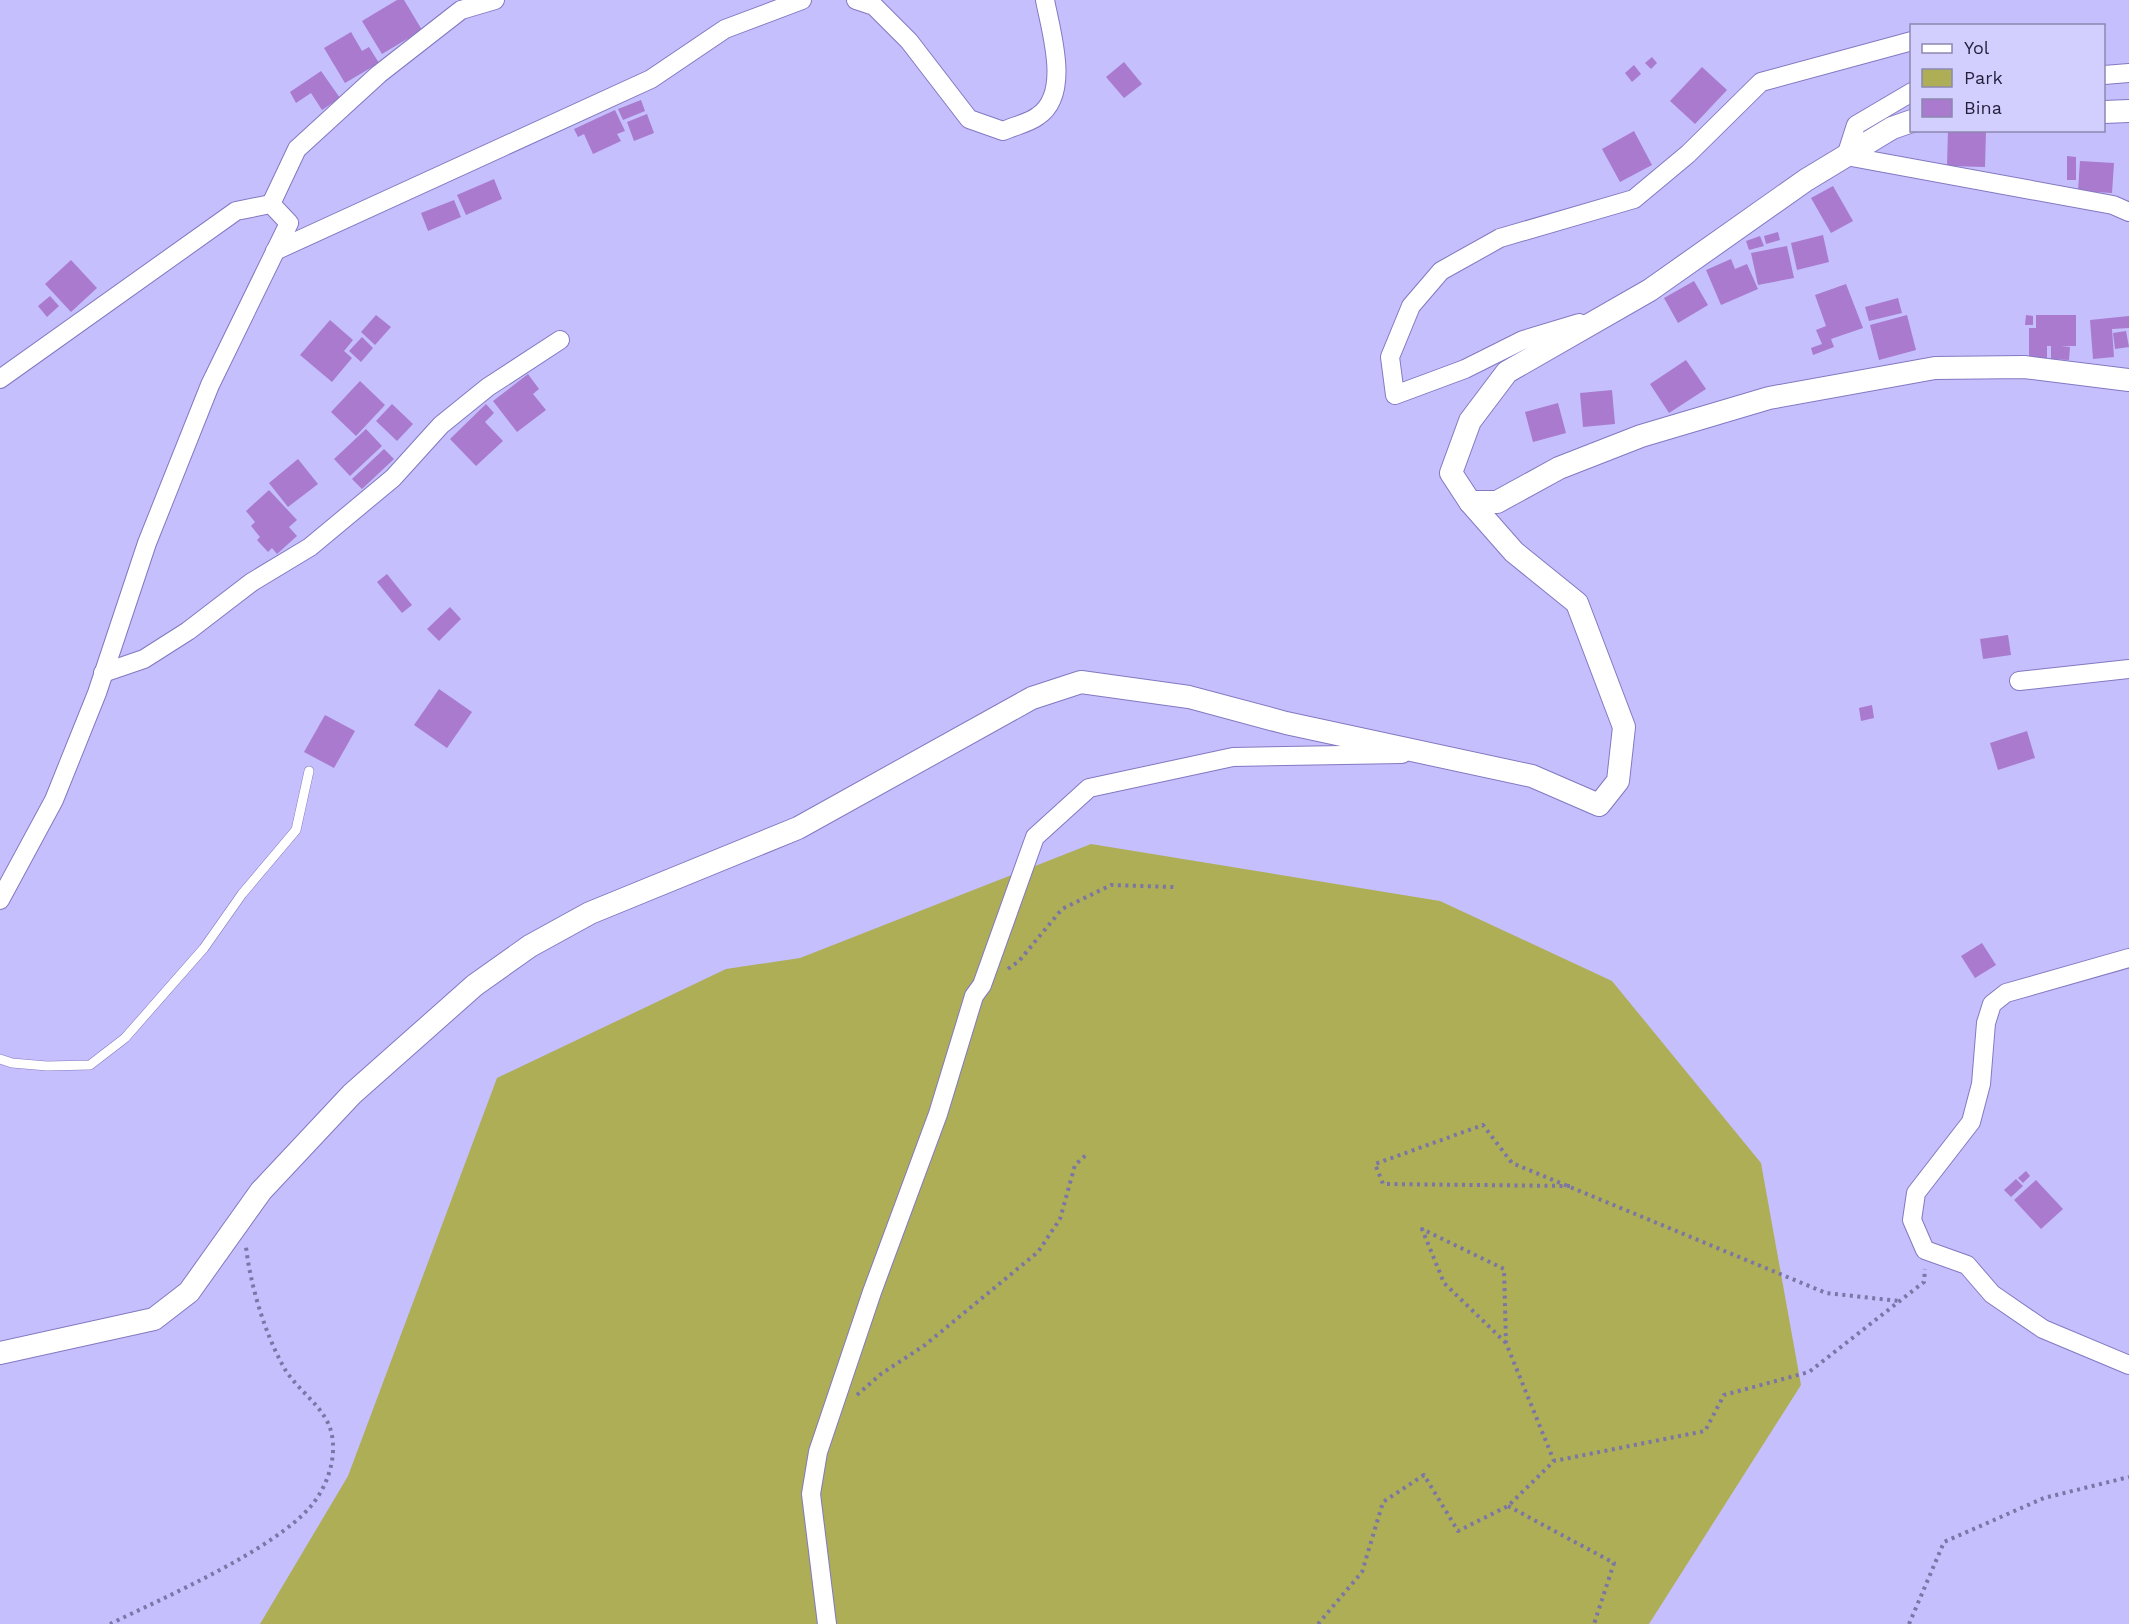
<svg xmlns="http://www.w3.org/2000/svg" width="2129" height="1624" font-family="'Work Sans',sans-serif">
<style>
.green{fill:#aeae57}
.building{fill:#a97ace}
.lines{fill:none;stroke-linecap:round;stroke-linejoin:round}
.service-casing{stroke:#8279c1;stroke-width:10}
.minor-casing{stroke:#8279c1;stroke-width:20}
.tertiary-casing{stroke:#8279c1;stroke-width:24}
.path{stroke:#7b76a5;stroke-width:4;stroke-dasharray:3 4.5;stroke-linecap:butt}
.service{stroke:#fff;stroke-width:9}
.minor{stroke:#fff;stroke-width:18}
.tertiary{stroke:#fff;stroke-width:22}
</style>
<rect width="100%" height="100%" fill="#c5bffd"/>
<!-- green -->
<polygon class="green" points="1091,844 1440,901 1612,981 1761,1163 1801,1385 1649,1624 260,1624 348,1476 497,1078 726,969 800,958"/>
<!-- building -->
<g class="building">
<polygon points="397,0 404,0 422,30 382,54 362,21"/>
<polygon points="351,32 362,51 369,47 379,63 345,83 324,48"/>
<polygon points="1652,57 1657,63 1651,69 1645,63"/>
<polygon points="1124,62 1142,84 1124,98 1106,77"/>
<polygon points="1634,65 1641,74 1632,82 1625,73"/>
<polygon points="1702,67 1727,90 1695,124 1670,101"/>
<polygon points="321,71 340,98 322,110 311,93 296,103 290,92"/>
<polygon points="641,100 645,111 623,120 618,109"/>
<polygon points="615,110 625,131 617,134 621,141 593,154 584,134 578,137 574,129"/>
<polygon points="647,114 654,133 634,141 627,122"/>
<polygon points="1948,130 1986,131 1985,167 1947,166"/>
<polygon points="1634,131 1652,165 1620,182 1602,149"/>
<polygon points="2067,156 2076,157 2076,180 2067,180"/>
<polygon points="2080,161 2114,163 2112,193 2078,191"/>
<polygon points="494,179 502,199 466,215 457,195"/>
<polygon points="1833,186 1853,221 1831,233 1811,198"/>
<polygon points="454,200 461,217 428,231 421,213"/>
<polygon points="1778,232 1780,240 1766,244 1764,236"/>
<polygon points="1823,235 1829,262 1797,270 1791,243"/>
<polygon points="1760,236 1764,246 1749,250 1746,241"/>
<polygon points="1787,246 1794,278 1758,285 1751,253"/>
<polygon points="1731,259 1735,269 1747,264 1758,289 1721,305 1706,270"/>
<polygon points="71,260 97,288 71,312 45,284"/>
<polygon points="1694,281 1708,305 1678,323 1664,298"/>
<polygon points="1846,284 1863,328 1831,339 1834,347 1813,355 1811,348 1822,344 1816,330 1826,326 1815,295"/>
<polygon points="50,296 59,306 47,317 38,306"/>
<polygon points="1898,298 1902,313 1869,321 1865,307"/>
<polygon points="376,315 391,327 375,345 361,332"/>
<polygon points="1907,315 1916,350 1879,360 1870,325"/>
<polygon points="2026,315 2033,316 2033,325 2025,325"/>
<polygon points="2036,315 2076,315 2076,346 2061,346 2070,347 2069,360 2051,359 2051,346 2047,346 2047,358 2029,358 2029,328 2036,328"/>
<polygon points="2129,316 2129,328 2112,329 2114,357 2093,359 2090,320"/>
<polygon points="330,320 353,340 344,351 352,358 332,382 300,355"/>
<polygon points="2126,331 2129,347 2115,349 2113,333"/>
<polygon points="362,337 373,348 361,362 349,351"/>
<polygon points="1686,360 1706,389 1669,413 1650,384"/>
<polygon points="528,374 539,389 533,394 546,410 517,432 493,401"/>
<polygon points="360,381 385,405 356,436 331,412"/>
<polygon points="1612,390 1615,424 1583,427 1580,393"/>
<polygon points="1558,403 1566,433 1533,442 1525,412"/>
<polygon points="392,404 413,424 397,441 376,421"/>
<polygon points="486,404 494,413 485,422 503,441 476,466 450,439"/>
<polygon points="366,429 382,446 350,476 334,459"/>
<polygon points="384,449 394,459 362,489 352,479"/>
<polygon points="298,459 318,484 288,507 269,483"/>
<polygon points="269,490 297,520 289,527 297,536 277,554 272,548 268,552 257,540 260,537 251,526 255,522 246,511"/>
<polygon points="387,574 412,605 402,613 377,582"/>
<polygon points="450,607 461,619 439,641 427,629"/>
<polygon points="2008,635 2011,655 1983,659 1980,639"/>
<polygon points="439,689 472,712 447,748 414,725"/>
<polygon points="1872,705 1874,718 1861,721 1859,708"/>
<polygon points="325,715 355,731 334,768 304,752"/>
<polygon points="2027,731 2035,758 1998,770 1990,743"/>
<polygon points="1982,943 1996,965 1975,978 1961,956"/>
<polygon points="2026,1171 2030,1176 2023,1183 2018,1178"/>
<polygon points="2016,1179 2023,1186 2011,1197 2004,1190"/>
<polygon points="2036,1180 2063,1209 2041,1229 2014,1200"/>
</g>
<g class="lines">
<!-- service casing -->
<g class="service-casing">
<polyline id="service" points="0,1059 12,1063 47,1066 90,1065 125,1038 204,948 242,894 296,830 309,771"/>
</g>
<!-- minor casing -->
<g class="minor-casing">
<g id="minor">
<path d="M 856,0 L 874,6 L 909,41 L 969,119 L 1003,131 C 1014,126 1029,123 1038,116 C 1071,94 1051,32 1045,0"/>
<polyline points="2104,75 2129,73"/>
<polyline points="1912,92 1856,125 1846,156 2113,205 2129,212"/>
<polyline points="271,204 297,149 379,74 461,10 495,0"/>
<polyline points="275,251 651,79 725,29 802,0"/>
<polyline points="1579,323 1523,340 1465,369 1395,395 1390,357 1411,306 1441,271 1500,238 1634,199 1688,154 1761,82 1912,41"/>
<polyline points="0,379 236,211 271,204 289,223 210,385 147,543 97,693 54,800 0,900"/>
<polyline points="103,673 144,659 188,631 252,582 310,547 393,478 441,425 488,387 560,340"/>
<polyline points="2019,681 2129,669"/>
<polyline points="2129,958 2006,993 1992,1004 1986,1023 1981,1084 1971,1122 1916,1193 1912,1220 1925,1250 1967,1265 1992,1294 2043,1329 2129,1365"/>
<polyline points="827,1624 811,1494 818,1452 872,1292 938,1114 974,996 982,985 1035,837 1089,788 1233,757 1402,754"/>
</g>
</g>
<!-- tertiary casing -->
<g class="tertiary-casing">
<g id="tertiary">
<polyline points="2104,112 2129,111"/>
<polyline points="1912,121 1892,128 1806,180 1650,290 1507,372 1470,421 1451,473 1470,502 1497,502 1559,468 1641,436 1769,398 1935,368 2024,367 2129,380"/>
<polyline points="0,1353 154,1319 189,1292 261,1191 352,1094 475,985 530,946 590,913 798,828 1032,698 1081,682 1189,697 1286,723 1532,776 1599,805 1618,781 1624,727 1577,603 1514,552 1470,502"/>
</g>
</g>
<!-- path -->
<g class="path">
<polyline points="1008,969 1019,961 1062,909 1111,885 1174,887"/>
<polyline points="1570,1186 1383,1184 1375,1164 1483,1125 1512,1163 1826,1293 1899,1301"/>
<polyline points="1506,1343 1444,1283 1422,1229 1504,1269 1506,1343 1554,1461"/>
<polyline points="857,1395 881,1374 925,1345 1038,1252 1060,1219 1075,1165 1087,1154"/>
<polyline points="1508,1506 1614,1563 1594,1624"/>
<path d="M 110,1624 C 163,1598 274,1550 311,1506 C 329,1485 341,1448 327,1421 C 316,1400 293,1386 282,1364 C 264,1331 250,1283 246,1247"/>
<polyline points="1318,1624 1362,1572 1383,1502 1424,1475 1458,1531 1508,1506 1554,1461 1705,1431 1724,1395 1809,1372 1924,1282 1925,1269"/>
<polyline points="1909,1624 1944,1542 2044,1498 2129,1477"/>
</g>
<!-- service -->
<use href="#service" class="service"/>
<!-- minor -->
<use href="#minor" class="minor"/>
<!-- tertiary -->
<use href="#tertiary" class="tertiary"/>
</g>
<!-- legend -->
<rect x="1910" y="24" width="195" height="108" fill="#d2cefd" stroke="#8c88b0" stroke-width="1.5"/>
<rect x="1922" y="44" width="30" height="9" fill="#ffffff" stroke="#8c88b0" stroke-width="1.5"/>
<text x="1964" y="54" font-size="18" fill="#231f3c">Yol</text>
<rect x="1922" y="69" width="30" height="18" fill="#aeae57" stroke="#8c88b0" stroke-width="1.5"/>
<text x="1964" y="84" font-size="18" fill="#231f3c">Park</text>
<rect x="1922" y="99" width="30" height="18" fill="#a97ace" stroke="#8c88b0" stroke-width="1.5"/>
<text x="1964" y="114" font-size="18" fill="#231f3c">Bina</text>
</svg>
